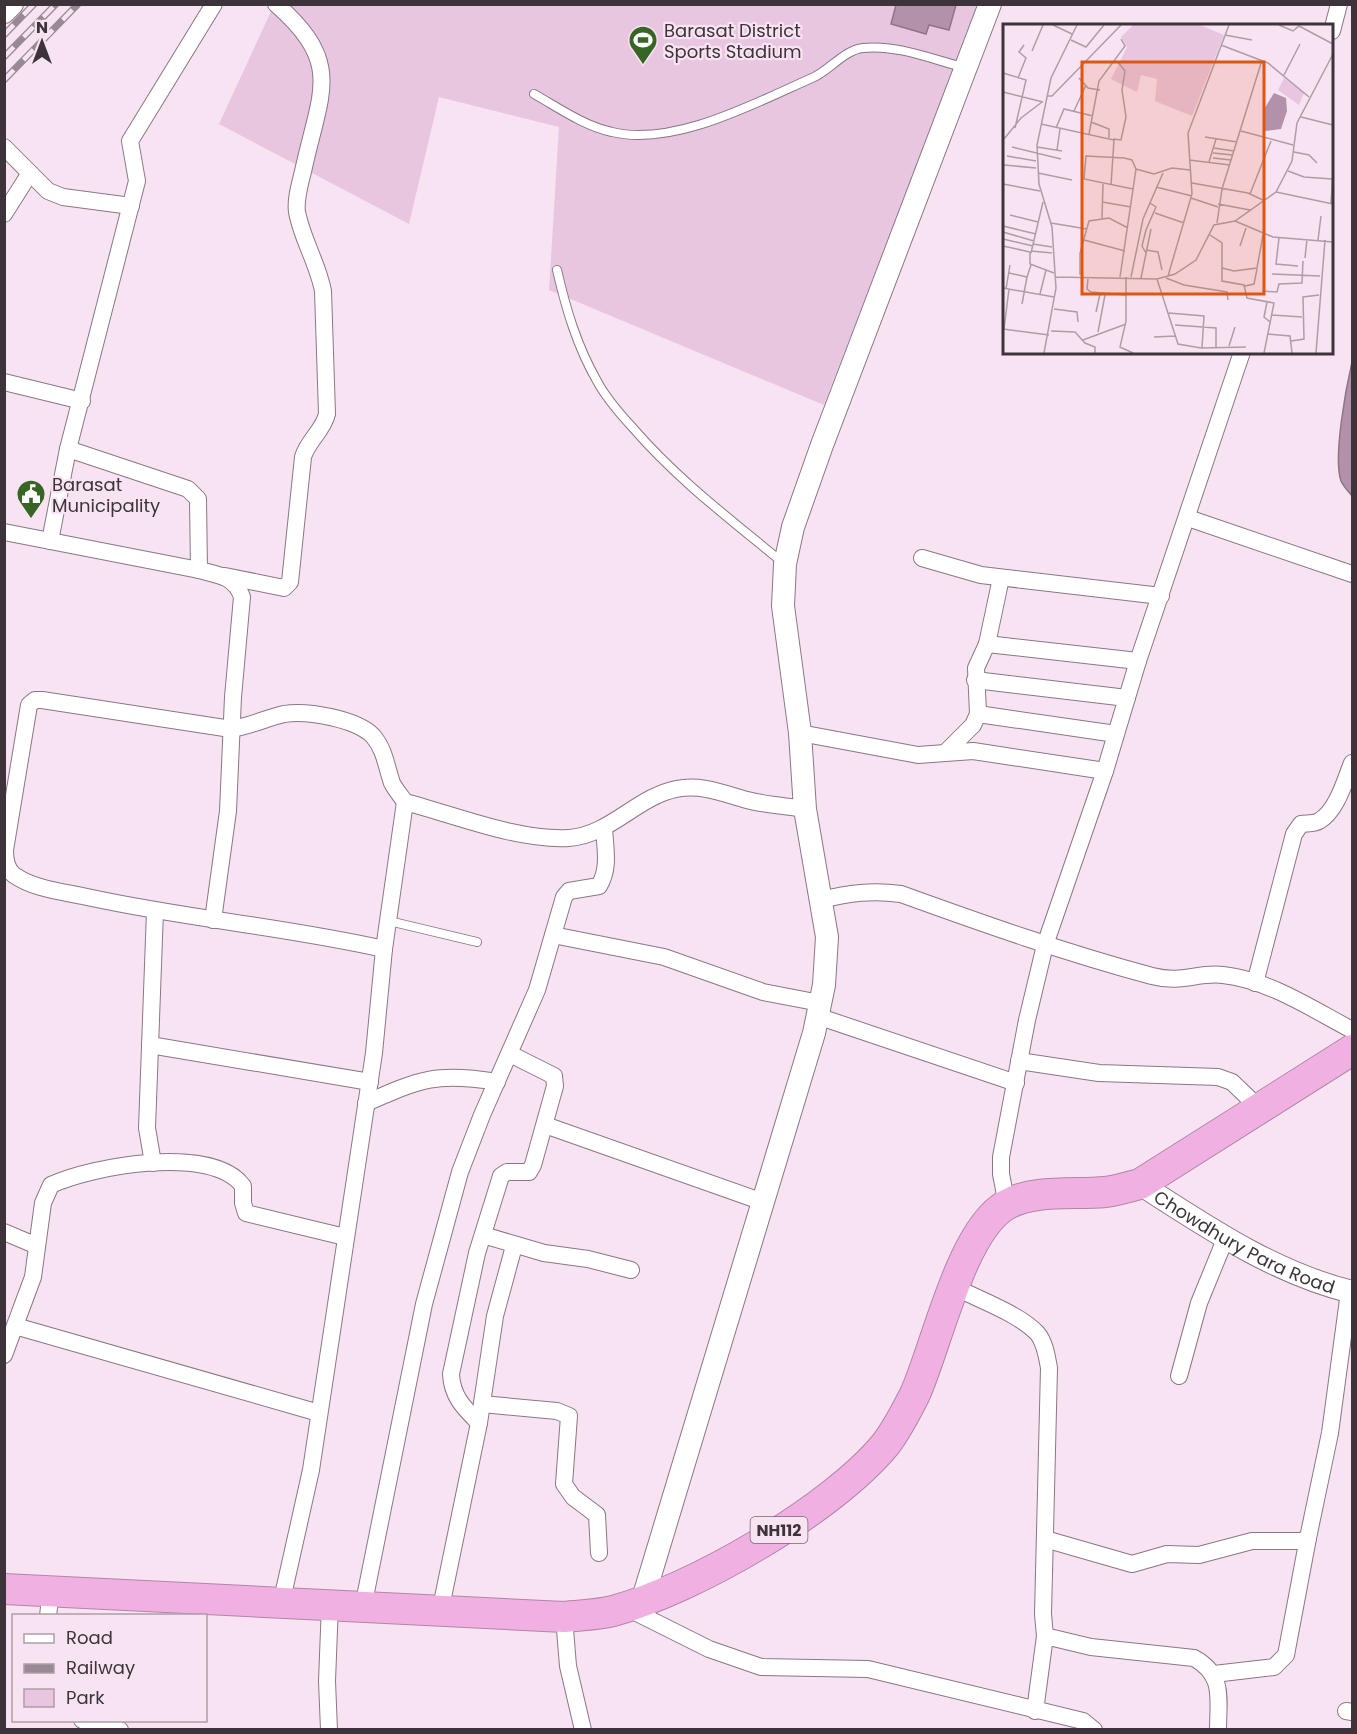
<svg xmlns="http://www.w3.org/2000/svg" width="1357" height="1734" font-family="Poppins,sans-serif">
<style>
.green{fill:#e8c6df}
.water{fill:#b391aa;stroke:#8f7588;stroke-width:1.5}
.lines{fill:none;stroke-linecap:round;stroke-linejoin:round}
.lane-casing{stroke:#8a7785;stroke-width:10}
.street-casing{stroke:#8a7785;stroke-width:18}
.secondary-casing{stroke:#8a7785;stroke-width:24}
.highway-casing{stroke:#b285a7;stroke-width:32}
.lane{stroke:#fff;stroke-width:8}
.street{stroke:#fff;stroke-width:16}
.secondary{stroke:#fff;stroke-width:22}
.highway{stroke:#f1b0e2;stroke-width:30}
.rail-casing{stroke:#988a95;stroke-width:7}
.rail{stroke:#f8e3f3;stroke-width:4.5;stroke-dasharray:14;stroke-linecap:butt}
.labels{text-anchor:middle;dominant-baseline:central;stroke-width:4.5;stroke-linejoin:round;paint-order:stroke}
.shield{fill:#f8e3f3;stroke:#746872;stroke-width:1.5}
.shield-label{font-size:16px;font-weight:bold;fill:#3c343a}
.poi-label{font-size:18px;fill:#3c343a;stroke:#f8e3f3;text-anchor:start}
.street-label{font-size:18px;fill:#3c343a;stroke:#f8e3f3}
.inset-road{fill:none;stroke:#ad9da9;stroke-width:1.5}
.view{fill:#df570e;fill-opacity:0.15;stroke:#df570e;stroke-width:3}
.inset-edge{fill:none;stroke:#3c343a;stroke-width:3}
</style>
<rect width="100%" height="100%" fill="#f8e3f3"/>
<!-- green -->
<polygon class="green" points="274,5 978,5 824,405 549,290 559,127 439,97 409,224 219,124"/>
<!-- water -->
<g class="water">
<polygon points="896,5 896,4 956,5 949,30 929,25 926,34 891,24"/>
<path d="M 1352,362 L 1352,496 C 1349,492 1343,486 1341,481 C 1333,457 1346,388 1352,362 Z"/>
</g>
<g class="lines">
<!-- lane casing -->
<g class="lane-casing">
<g id="lane">
<path d="M 534,94 C 559,108 584,126 612,132 C 674,147 755,103 812,78 C 829,71 844,50 863,48 C 896,44 934,60 966,68"/>
<path d="M 557,270 C 566,309 577,346 597,381 C 606,398 620,414 633,428 C 677,479 730,519 782,562"/>
<polyline points="389,921 477,942"/>
</g>
</g>
<!-- street casing -->
<g class="street-casing">
<g id="street">
<polyline points="1332,31 1339,4"/>
<polyline points="4,147 48,191 63,197 131,206"/>
<polyline points="4,214 30,173"/>
<polyline points="4,382 82,401"/>
<polyline points="68,449 188,489 198,499 199,570"/>
<polyline points="1188,518 1352,574"/>
<path d="M 4,532 L 199,570 C 218,575 235,576 242,597 L 233,697 L 228,811 L 213,920"/>
<polyline points="50,541 68,449 137,181 130,141 214,4"/>
<polyline points="922,558 981,575 1161,596"/>
<path d="M 225,576 L 284,588 L 290,582 L 303,457 C 308,440 323,431 327,414 L 323,291 C 318,264 302,239 297,212 C 295,198 301,181 304,167 C 321,90 343,63 276,4"/>
<polyline points="987,644 1138,661"/>
<polyline points="975,680 1127,698"/>
<polyline points="978,714 1116,734"/>
<polyline points="800,733 918,755 973,751 1105,771"/>
<polyline points="946,752 973,725 978,714 976,668 987,644 1001,578"/>
<path d="M 821,900 C 849,893 872,890 901,894 C 984,924 1066,953 1152,976 C 1183,984 1197,972 1223,975 C 1269,980 1312,1009 1352,1030"/>
<polyline points="553,935 664,957 763,992 820,1003"/>
<path d="M 384,949 C 287,927 189,919 92,898 C 67,892 35,890 14,875 C 6,869 5,859 5,850 L 29,705 L 35,700 L 42,700 L 231,729 C 250,726 267,718 284,714 C 307,710 357,719 373,736 C 385,750 386,766 392,783 C 395,789 401,796 405,802 C 455,815 518,841 569,838 C 610,835 637,797 676,789 C 702,784 722,793 747,800 C 766,805 786,806 805,809"/>
<path d="M 1255,983 L 1294,834 L 1301,824 C 1307,823 1314,824 1319,821 C 1337,811 1345,780 1352,763"/>
<polyline points="817,1016 1016,1083"/>
<polyline points="150,1045 370,1082"/>
<polyline points="1019,1061 1099,1073 1218,1077 1232,1082 1258,1107"/>
<path d="M 366,1103 C 421,1079 436,1072 497,1082"/>
<polyline points="545,1125 763,1202"/>
<polyline points="153,1163 147,1128 155,911"/>
<polyline points="1007,1205 1001,1174 1001,1157 1027,1020 1045,945 1105,771 1138,661 1242,352"/>
<polyline points="4,1232 37,1246"/>
<polyline points="483,1235 544,1253 588,1259 631,1270"/>
<path d="M 953,1286 C 977,1299 1018,1313 1037,1333 C 1045,1342 1047,1357 1049,1368 L 1043,1614 L 1045,1636 L 1091,1647 L 1194,1658 C 1225,1675 1218,1699 1218,1730"/>
<polyline points="15,1326 319,1413"/>
<path d="M 4,1355 L 33,1277 L 43,1203 L 51,1185 C 92,1166 212,1144 243,1186 L 243,1203 L 246,1213 L 345,1237"/>
<polyline points="1179,1376 1199,1303 1226,1237"/>
<polyline points="482,1404 557,1411 569,1416 564,1484 573,1497 597,1515 599,1553"/>
<path d="M 479,1423 C 463,1407 452,1396 451,1374 L 477,1253 L 501,1176 L 507,1172 L 529,1172 L 533,1165 L 555,1086 L 554,1076 L 510,1054"/>
<polyline points="1045,1539 1132,1564 1167,1554 1199,1555 1252,1541 1301,1541 1308,1538 1330,1433 1349,1292"/>
<polyline points="281,1604 311,1470 374,1053 384,949 405,802"/>
<path d="M 363,1607 L 424,1304 L 460,1172 L 482,1115 L 537,990 L 564,897 L 569,891 L 599,886 C 610,868 605,848 604,828"/>
<polyline points="625,1607 709,1649 761,1667 868,1669 1083,1721 1094,1730"/>
<polyline points="440,1612 479,1423 495,1316 514,1246"/>
<polyline points="48,1616 51,1590"/>
<polyline points="564,1617 568,1666 583,1730"/>
<polyline points="1214,1674 1274,1667 1286,1655 1308,1538"/>
<polyline points="1035,1711 1045,1636"/>
<polyline points="1346,1711 1352,1712"/>
<polyline points="82,1720 120,1730"/>
<polyline points="329,1730 327,1681 330,1604"/>
</g>
</g>
<!-- secondary casing -->
<g class="secondary-casing">
<g id="secondary">
<polyline points="4,12 12,4"/>
<path id="s1" d="M 1140,1184 C 1207,1227 1274,1273 1352,1292"/>
<polyline points="642,1602 814,1033 824,985 827,937 805,809 800,733 783,606 785,564 793,527 822,445 990,4"/>
</g>
</g>
<!-- highway casing -->
<g class="highway-casing">
<path id="highway" d="M 4,1589 L 564,1617 C 580,1615 598,1615 613,1611 C 694,1589 831,1510 885,1445 C 896,1431 907,1410 915,1394 C 937,1345 961,1231 1006,1205 C 1033,1189 1075,1195 1105,1192 C 1116,1191 1128,1187 1140,1184 L 1352,1050"/>
</g>
<!-- lane -->
<use href="#lane" class="lane"/>
<!-- street -->
<use href="#street" class="street"/>
<!-- secondary -->
<use href="#secondary" class="secondary"/>
<!-- highway -->
<use href="#highway" class="highway"/>
<!-- rail casing -->
<g class="rail-casing">
<g id="rail">
<polyline points="4,35 34,4"/>
<polyline points="4,57 56,4"/>
<polyline points="4,80 78,4"/>
</g>
</g>
<!-- rail -->
<use href="#rail" class="rail"/>
</g>
<!-- icons -->
<defs>
<g id="stadium-pin" transform="scale(1.5)"><path d="M0 17L-7.5 6A9.5 9.5 0 1 1 7.5 6Z" fill="#376524" stroke="#f8e3f3"/><path d="M0-5a6.5 5 0 1 0 0 10a6.5 5 0 1 0 0-10ZM-3.5-1.8h7v3.6h-7Z" fill="#fff"/></g>
<g id="civic-pin" transform="scale(1.5)"><path d="M0 17L-7.5 6A9.5 9.5 0 1 1 7.5 6Z" fill="#376524" stroke="#f8e3f3"/><path d="M-.6-6.5H3V-4.5H.6V-3L4-1V1h2V6H-6V1h2V-1L-.6-3ZM-1.2 2.5V6h2.4V2.5Z" fill="#fff"/></g>
</defs>
<g fill-rule="evenodd">
<use href="#stadium-pin" x="643" y="40"/>
<use href="#civic-pin" x="31" y="494"/>
</g>
<g class="labels">
<!-- shield labels -->
<rect class="shield" x="750.5" y="1517" width="57" height="26" rx="4.5"/>
<g class="shield-label">
<text x="779" y="1530">NH112</text>
</g>
<!-- poi labels -->
<g class="poi-label">
<text x="664" y="30">Barasat District<tspan x="664" dy="21">Sports Stadium</tspan></text>
<text x="52" y="484">Barasat<tspan x="52" dy="21">Municipality</tspan></text>
</g>
<!-- street labels -->
<g class="street-label">
<text stroke="none"><textPath href="#s1" startOffset="120">Chowdhury Para Road</textPath></text>
</g>
</g>
<!-- overview -->
<g transform="translate(1003 24)">
<rect width="330" height="330" fill="#f8e3f3"/>
<path d="M 130,1 L 197,1 L 221,11 L 189,92 L 152,77 L 154,55 L 138,51 L 134,68 L 108,55 L 124,23 L 118,13 ZM 281,54 L 301,69 L 296,81 L 275,66 Z" fill="#e8c6df"/>
<path d="M 271,69 L 283,74 L 284,87 L 278,105 L 262,107 L 260,87 Z" fill="#b391aa"/>
<path class="inset-road" d="M 50,1 L 69,10M 276,1 L 290,7 L 296,2 L 330,20M 222,11 L 249,16M 68,16 L 83,23 L 101,1M 218,21 L 265,39 L 306,73M 29,27 L 40,1M 0,49 L 23,56 L 12,104M 281,51 L 297,20M 15,54 L 23,34 L 16,28 L 21,21M 76,54 L 85,64 L 97,66M 0,68 L 40,78M 44,72 L 49,72 L 118,1M 71,87 L 83,61M 298,93 L 330,101M 88,98 L 106,105 L 106,114M 38,100 L 111,116 L 108,161M 53,104 L 61,85 L 90,92M 238,107 L 290,121M 86,110 L 96,57 L 122,22 L 118,15M 202,113 L 234,118M 1,115 L 18,94 L 39,78M 110,115 L 118,116 L 123,93 L 119,66 L 122,47 L 114,37M 9,123 L 58,135M 34,123 L 59,127M 211,124 L 231,127M 54,126 L 57,105M 291,128 L 306,131 L 314,139M 210,129 L 230,131M 4,132 L 33,137M 210,134 L 228,136M 186,136 L 227,141M 206,138 L 213,115M 1,141 L 33,144M 285,147 L 301,153 L 329,155M 35,149 L 69,156M 189,159 L 245,169 L 262,177M 0,160 L 37,167M 153,163 L 189,172M 130,165 L 81,155 L 83,132 L 121,134 L 129,136 L 133,145 L 151,150 L 169,144 L 187,146M 273,168 L 330,180M 247,170 L 268,117M 188,174 L 215,183M 99,178 L 128,183M 328,179 L 330,150M 215,180 L 247,186M 152,189 L 181,199M 7,191 L 35,198M 99,194 L 100,160M 232,197 L 270,213 L 330,218M 48,199 L 84,205M 214,199 L 219,165 L 259,36M 0,202 L 33,210M 0,208 L 31,217M 207,211 L 219,219 L 219,257 L 241,261 L 244,274 L 271,279 L 261,329M 276,214 L 273,240 L 295,242M 0,215 L 30,222M 81,216 L 122,227M 315,216 L 318,192M 30,220 L 49,223M 0,222 L 27,228 L 27,240 L 51,249M 237,222 L 243,204M 143,226 L 155,228 L 159,246M 28,227 L 49,229M 28,229 L 40,178M 143,229 L 139,222 L 143,206 L 153,183 L 147,179M 302,234 L 304,215M 219,244 L 231,247 L 254,244 L 260,211M 6,249 L 24,253 L 28,241M 269,250 L 317,252M 77,251 L 77,229 L 86,197 L 106,194 L 125,204M 165,252 L 189,170 L 185,109 L 226,1M 52,253 L 154,255 L 172,250 L 193,236 L 211,201 L 232,197 L 273,168 L 289,137 L 294,99 L 330,30M 117,253 L 133,145M 123,253 L 123,297 L 117,323 L 130,329M 128,253 L 140,195 L 160,149M 138,254 L 148,205M 163,254 L 181,261 L 224,268 L 225,276M 85,255 L 84,265 L 88,268 L 123,271M 154,255 L 175,320 L 198,324 L 243,323M 242,262 L 251,260 L 254,245M 0,264 L 51,273M 3,265 L 7,241M 259,267 L 274,268 L 276,260 L 299,259 L 300,237M 37,270 L 43,246M 264,278 L 261,293 L 267,298M 19,280 L 24,253M 51,285 L 74,288 L 75,298M 93,288 L 97,270M 166,289 L 201,292 L 199,324M 269,291 L 299,293M 172,301 L 213,304 L 213,323M 0,305 L 46,311M 1,305 L 6,265M 48,307 L 72,308 L 82,319 L 92,323 L 92,329M 95,308 L 102,271M 265,310 L 287,312 L 289,329M 151,313 L 172,312M 80,316 L 123,300M 288,317 L 301,315 L 300,273 L 316,271M 226,322 L 232,303M 41,329 L 53,264 L 49,203 L 36,160 L 34,121 L 48,54 L 74,1M 313,329 L 322,216"/>
<path class="view" d="M 79,38 L 261,38 L 261,270 L 79,270 Z"/>
<rect width="330" height="330" class="inset-edge"/>
</g>
<!-- border -->
<rect width="1357" height="1734" fill="none" stroke="#3c343a" stroke-width="12"/>
<!-- legend -->
<rect x="12" y="1614" width="195" height="108" fill="#f8e3f3" stroke="#ad9da9" stroke-width="1.5"/>
<rect x="24" y="1634" width="30" height="9" fill="#ffffff" stroke="#ad9da9" stroke-width="1.5"/>
<text x="66" y="1644" font-size="18" fill="#3c343a">Road</text>
<rect x="24" y="1664" width="30" height="9" fill="#988a95" stroke="#ad9da9" stroke-width="1.5"/>
<text x="66" y="1674" font-size="18" fill="#3c343a">Railway</text>
<rect x="24" y="1689" width="30" height="18" fill="#e8c6df" stroke="#ad9da9" stroke-width="1.5"/>
<text x="66" y="1704" font-size="18" fill="#3c343a">Park</text>
<!-- north arrow -->
<g transform="translate(42 42)" stroke="#f8e3f3" stroke-width="4.5" paint-order="stroke">
<path d="M0-4.5L10 22L0 15L-10 22Z" fill="#3c343a"/>
<text y="-9" font-size="16" font-weight="bold" text-anchor="middle" fill="#3c343a">N</text>
</g>
</svg>
